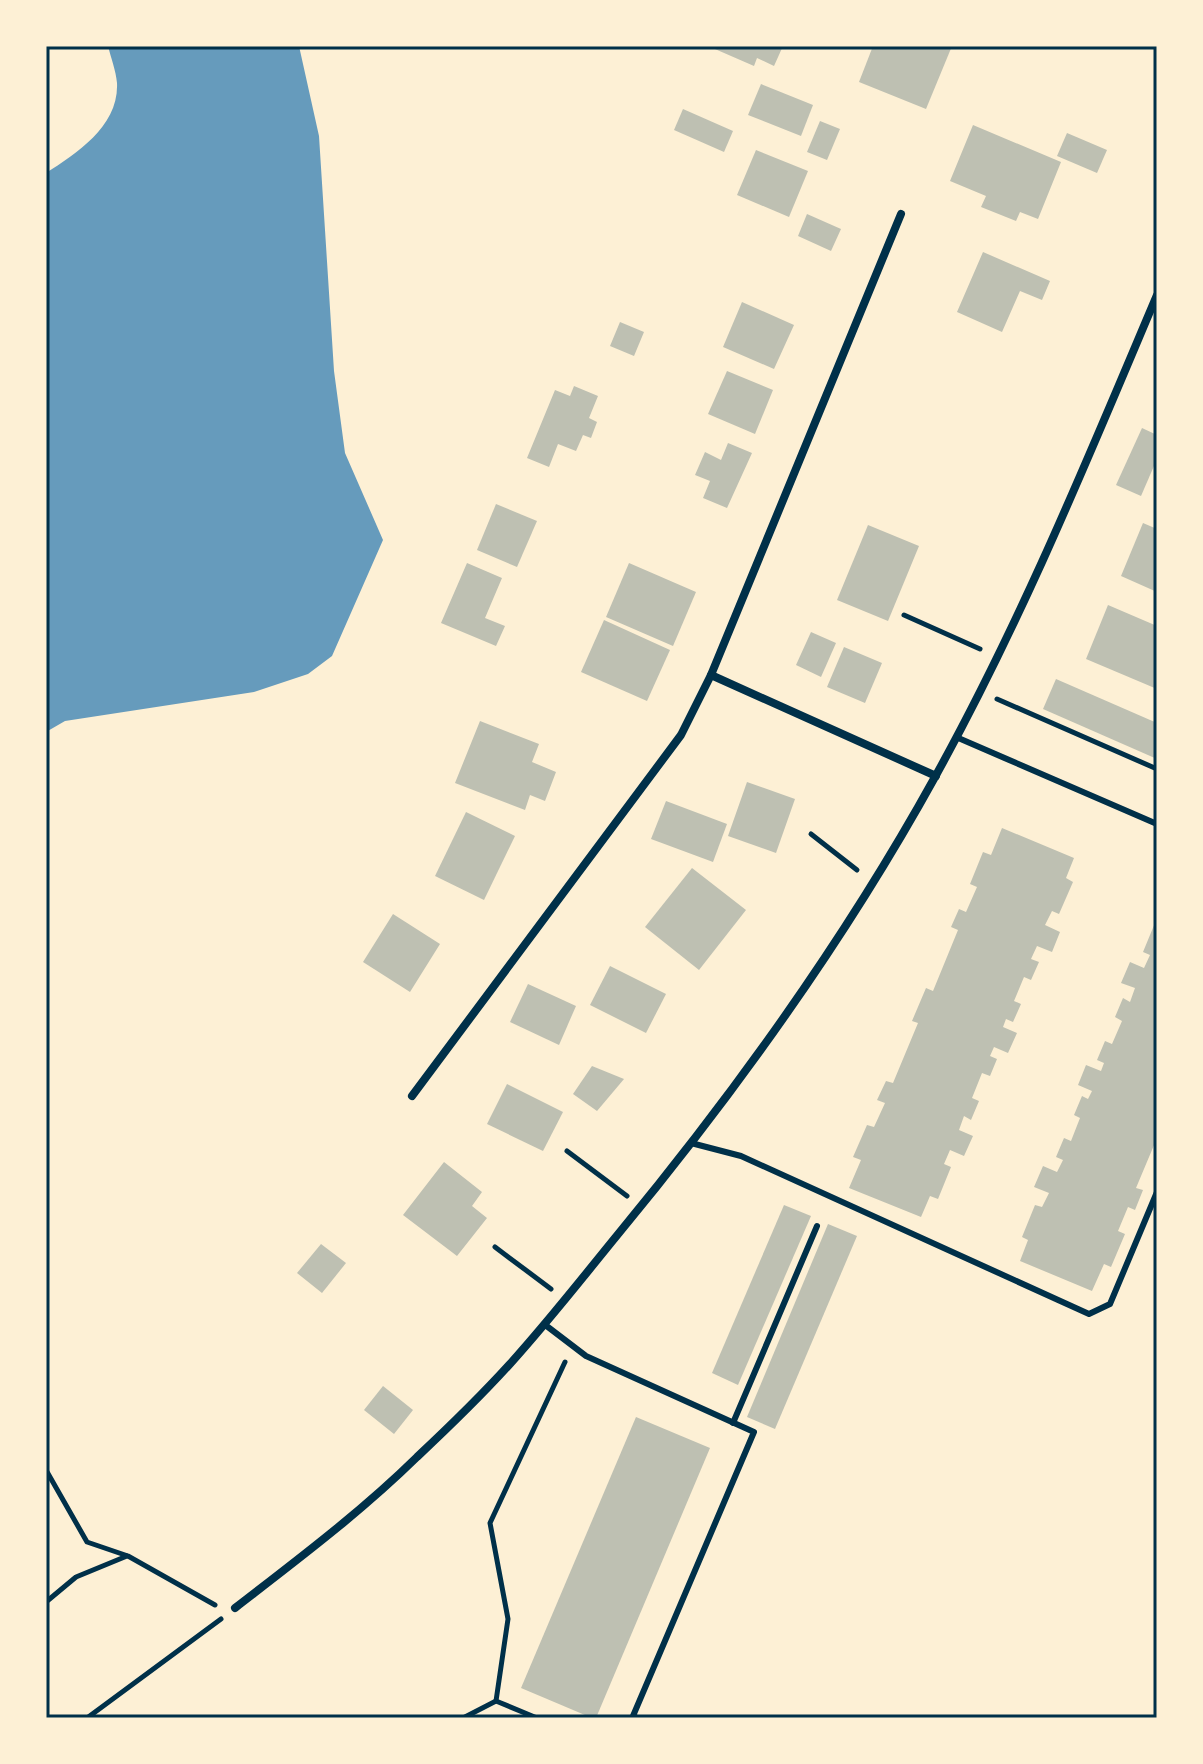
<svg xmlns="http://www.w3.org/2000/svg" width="1203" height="1764" font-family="Mulish,sans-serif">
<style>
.water{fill:#669bbc}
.building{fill:#bec0b2}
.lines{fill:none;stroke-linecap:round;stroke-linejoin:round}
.path{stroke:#003049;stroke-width:5}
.service{stroke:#003049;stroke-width:6}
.minor{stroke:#003049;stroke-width:8}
.neatline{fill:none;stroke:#003049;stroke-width:3}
</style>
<rect width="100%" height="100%" fill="#fdf0d5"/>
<!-- water -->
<path class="water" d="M 108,46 L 299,46 L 319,136 L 334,371 L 345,453 L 383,540 L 332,656 L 308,674 L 254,692 L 65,721 L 46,732 L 46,173 C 77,153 119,126 117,83 C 116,71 111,58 108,46 Z"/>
<!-- building -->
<g class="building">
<polygon points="708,46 783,46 774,66 757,58 754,66"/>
<polygon points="873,46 952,46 926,109 859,82"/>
<polygon points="761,84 813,105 801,136 748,115"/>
<polygon points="683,109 733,131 724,152 674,130"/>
<polygon points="820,121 840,129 827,160 807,152"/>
<polygon points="973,125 1061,162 1038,219 1020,212 1016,221 981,207 986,196 950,181"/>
<polygon points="1067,133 1107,150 1097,173 1057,156"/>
<polygon points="756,150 808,171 789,217 737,195"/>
<polygon points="807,214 841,229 831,251 798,236"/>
<polygon points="983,252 1050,281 1042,300 1020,291 1002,332 957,312"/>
<polygon points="742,302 794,325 774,369 723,347"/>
<polygon points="620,322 644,332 634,356 610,346"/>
<polygon points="727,371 773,390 755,434 708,414"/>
<polygon points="574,386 598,396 589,418 597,422 591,438 583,435 576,451 558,444 549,467 527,458 555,390 570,396"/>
<polygon points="1142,428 1157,435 1157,459 1141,496 1116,485"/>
<polygon points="728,443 752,453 727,508 703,498 710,481 695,475 705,452 721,460"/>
<polygon points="496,504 537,521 517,567 477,550"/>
<polygon points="1143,523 1157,529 1157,592 1121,576"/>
<polygon points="868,525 919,546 888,621 837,600"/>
<polygon points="467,563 502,578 485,618 505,626 496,646 441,623"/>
<polygon points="629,563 696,592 673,646 606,617"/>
<polygon points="1108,605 1157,626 1157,689 1086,659"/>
<polygon points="604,620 670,650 647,701 581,672"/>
<polygon points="811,632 836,643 821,677 796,665"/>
<polygon points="844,647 882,663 865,703 827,687"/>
<polygon points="1056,679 1157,723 1157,759 1043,709"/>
<polygon points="480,721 539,744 532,762 556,772 545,801 530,795 525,810 455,783"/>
<polygon points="747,782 795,799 776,853 728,836"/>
<polygon points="666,801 727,824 713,862 651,839"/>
<polygon points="466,812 515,836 484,900 435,876"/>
<polygon points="1002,828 1074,858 1066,878 1073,882 1059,914 1052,911 1045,925 1060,932 1052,952 1037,946 1031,959 1039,962 1031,980 1024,977 1014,1001 1021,1004 1013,1022 1006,1019 1003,1027 1017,1033 1008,1053 994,1047 990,1056 997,1059 990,1076 982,1073 972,1098 979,1101 971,1120 964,1116 959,1130 973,1136 964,1156 950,1150 944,1164 951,1167 938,1199 930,1196 921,1217 849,1188 861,1160 853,1157 867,1125 874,1127 885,1103 877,1100 886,1081 893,1083 918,1023 912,1021 926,988 933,991 958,930 951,927 959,909 966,912 977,887 970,884 983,852 991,855"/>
<polygon points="692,868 746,910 699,970 645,927"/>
<polygon points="393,914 440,944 410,992 363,962"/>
<polygon points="1157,918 1157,1138 1136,1188 1143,1190 1135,1210 1128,1207 1118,1231 1125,1234 1111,1267 1104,1264 1092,1291 1020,1261 1028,1240 1022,1237 1035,1205 1042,1207 1049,1193 1034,1187 1043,1166 1057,1172 1063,1160 1056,1157 1064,1138 1071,1141 1080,1118 1074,1115 1082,1096 1088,1099 1092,1091 1078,1085 1086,1065 1101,1071 1104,1063 1097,1060 1105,1041 1112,1044 1122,1021 1115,1017 1123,998 1130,1002 1135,988 1121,983 1130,962 1144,968 1150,955 1143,952"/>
<polygon points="610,966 666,994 646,1033 590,1005"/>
<polygon points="528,984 576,1006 559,1045 510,1022"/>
<polygon points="592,1066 624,1079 597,1111 573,1094"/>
<polygon points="507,1084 563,1112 543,1151 487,1124"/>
<polygon points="444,1162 482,1192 472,1206 487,1218 457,1256 403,1215"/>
<polygon points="784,1205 811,1216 738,1385 712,1373"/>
<polygon points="828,1224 857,1236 775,1429 747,1417"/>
<polygon points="321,1244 346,1263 322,1293 297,1273"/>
<polygon points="383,1386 413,1410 394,1434 364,1410"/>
<polygon points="636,1417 710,1448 596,1718 592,1718 521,1688"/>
</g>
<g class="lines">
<!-- path -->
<g class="path">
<polyline points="904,615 980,649"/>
<polyline points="997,699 1157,769"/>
<polyline points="811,834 857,870"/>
<polyline points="567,1151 627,1196"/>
<polyline points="495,1247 551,1289"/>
<polyline points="46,1470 87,1542 128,1556 215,1605"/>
<polyline points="46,1602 76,1577 127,1556"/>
<polyline points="87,1718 221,1619"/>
<polyline points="463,1718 496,1701"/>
<polyline points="537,1718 496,1701 508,1619 490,1523 565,1362"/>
</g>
<!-- service -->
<g class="service">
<polyline points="956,737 1157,824"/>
<polyline points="691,1143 741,1156 1089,1314 1110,1304 1157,1192"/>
<polyline points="544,1324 586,1356 754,1432 633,1716 637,1718"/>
<polyline points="733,1423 817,1226"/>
</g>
<!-- minor -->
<g class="minor">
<polyline points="711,675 936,776"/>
<polyline points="412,1096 681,735 711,675 901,214"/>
<path d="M 235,1608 C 297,1560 361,1512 417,1457 C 449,1427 480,1397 509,1365 C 548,1322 583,1277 619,1233 C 737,1090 845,940 935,777 C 1021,622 1088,458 1157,295"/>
</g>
</g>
<!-- border -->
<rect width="1203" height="1764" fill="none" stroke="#fdf0d5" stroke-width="96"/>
<rect x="48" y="48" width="1107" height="1668" class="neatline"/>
</svg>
